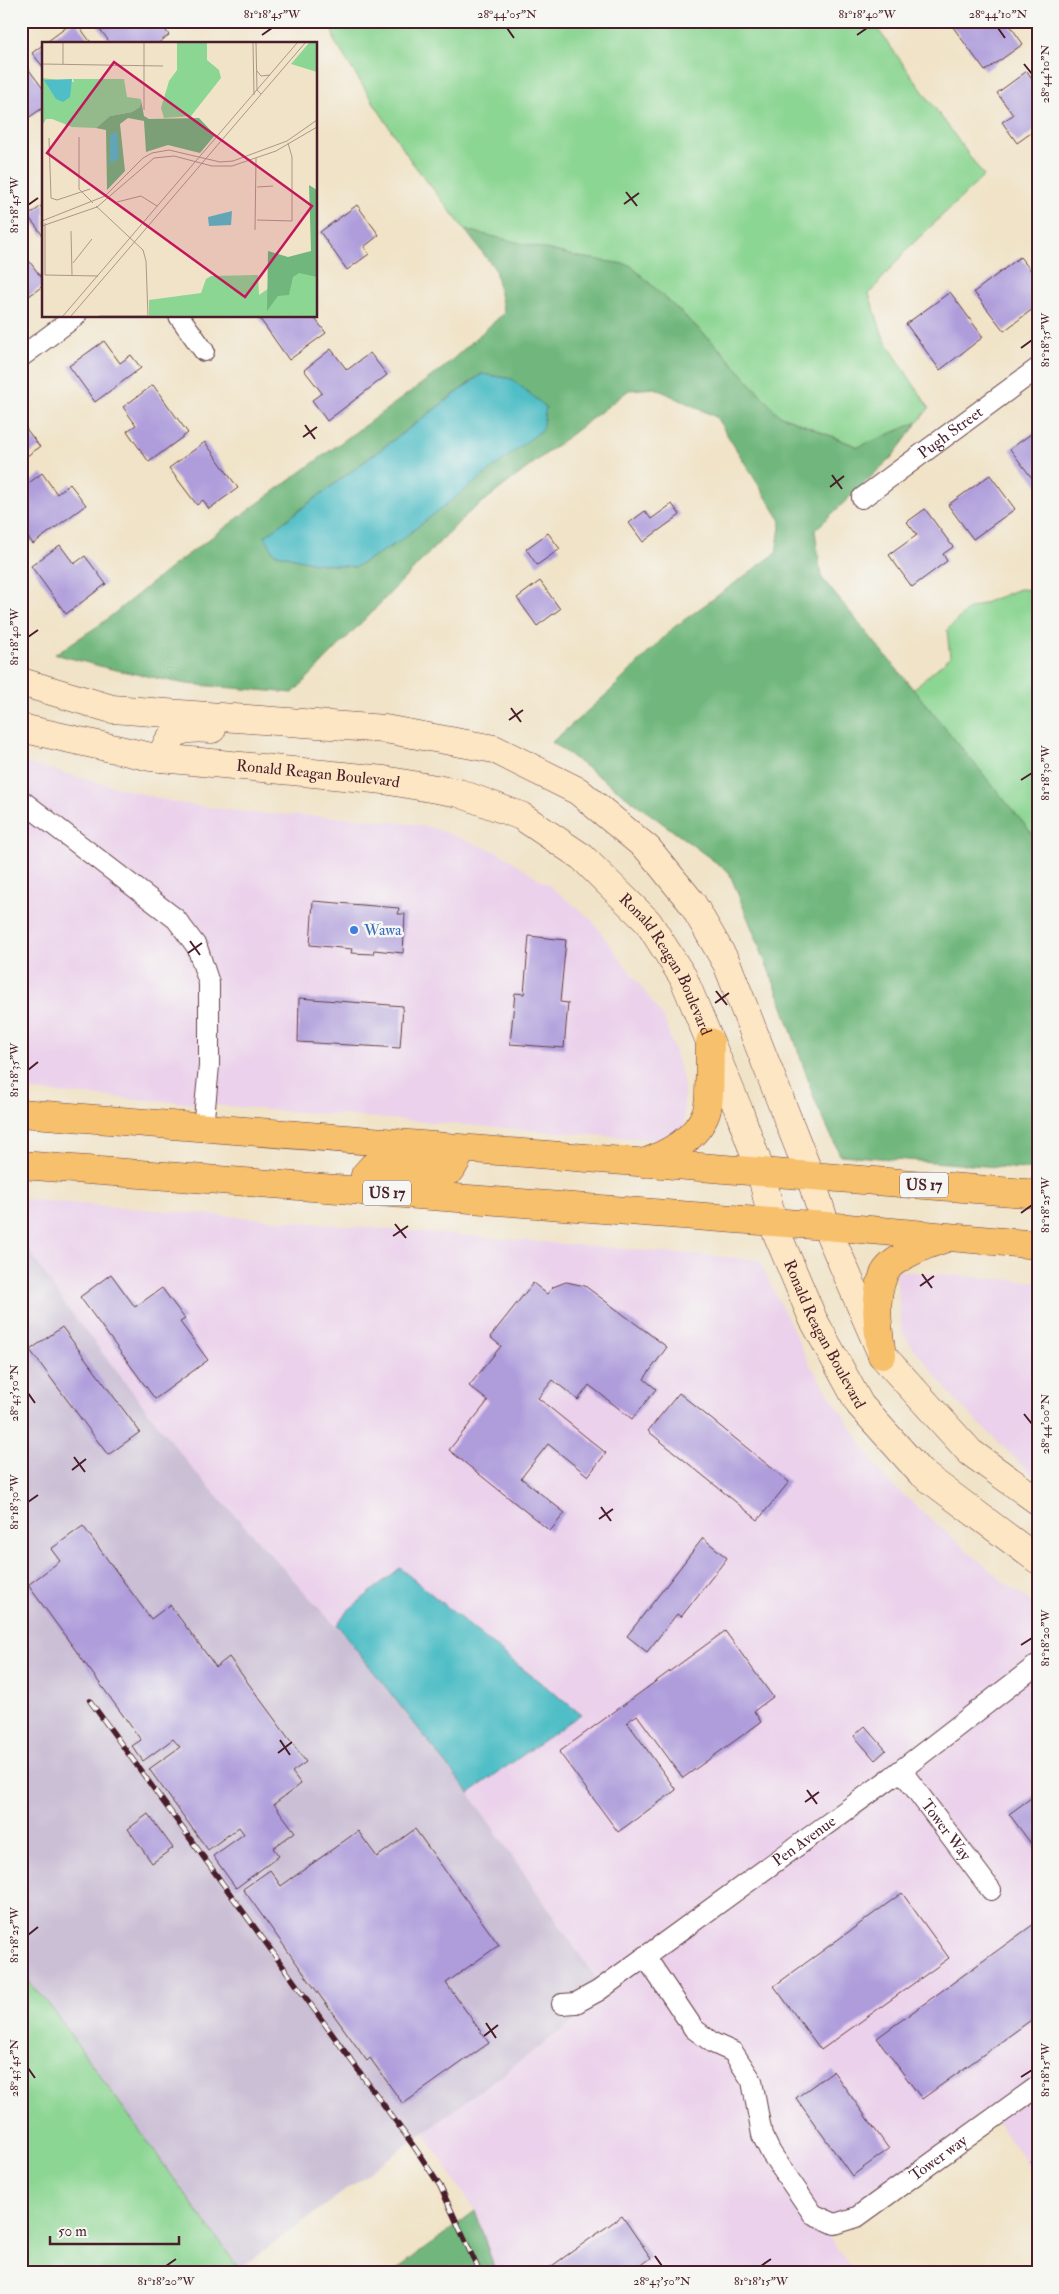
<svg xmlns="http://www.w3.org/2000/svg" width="1059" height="2294" font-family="'IM FELL Double Pica',serif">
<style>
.built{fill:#ebd1eb}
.industrial{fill:#cbbfd5}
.green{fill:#8cd693;stroke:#6b7a5f}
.forest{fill:#71b77d;stroke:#5e6b54;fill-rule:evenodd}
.water{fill:#50bec6;stroke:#4d6e78}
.building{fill:#ae9cdb}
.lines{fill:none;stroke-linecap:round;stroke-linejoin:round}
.minor-casing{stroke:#633c42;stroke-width:22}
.secondary-casing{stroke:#633c42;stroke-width:29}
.primary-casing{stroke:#633c42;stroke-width:29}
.minor{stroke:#fff;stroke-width:20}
.secondary{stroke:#fce6c4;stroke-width:28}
.primary{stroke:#f7c06c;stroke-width:28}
.rail-casing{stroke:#4a1f2b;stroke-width:5.5}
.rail{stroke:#f6f6f2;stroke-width:4;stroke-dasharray:11;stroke-linecap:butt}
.ticks{fill:none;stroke:#4a1f2b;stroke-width:2}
.shop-dot{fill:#3f7fe0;stroke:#f6f6f2;stroke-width:2}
.labels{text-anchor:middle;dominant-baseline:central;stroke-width:5;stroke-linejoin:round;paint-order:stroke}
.shield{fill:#f6f6f2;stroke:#7e6067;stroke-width:1}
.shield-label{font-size:15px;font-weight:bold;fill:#4a1f2b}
.street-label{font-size:16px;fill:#4a1f2b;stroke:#f6f6f2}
.shop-label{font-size:16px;fill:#366cbe;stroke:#f6f6f2;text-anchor:start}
.inset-road{fill:none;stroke:#ae9589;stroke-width:1}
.view{fill:#c2185b;fill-opacity:0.15;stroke:#c2185b;stroke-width:2.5}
.inset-edge{fill:none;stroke:#4a1f2b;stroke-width:2.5}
.neatline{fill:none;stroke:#4a1f2b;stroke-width:2}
.ticks-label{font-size:12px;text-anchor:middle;fill:#4a1f2b}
</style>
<rect width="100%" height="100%" fill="#f6f6f2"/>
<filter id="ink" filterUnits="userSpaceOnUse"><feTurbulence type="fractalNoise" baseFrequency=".02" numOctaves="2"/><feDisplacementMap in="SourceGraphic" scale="10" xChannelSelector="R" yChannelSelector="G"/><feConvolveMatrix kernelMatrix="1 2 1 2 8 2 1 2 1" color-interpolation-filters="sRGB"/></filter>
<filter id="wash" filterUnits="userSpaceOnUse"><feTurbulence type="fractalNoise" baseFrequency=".0096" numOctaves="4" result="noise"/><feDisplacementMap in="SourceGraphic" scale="20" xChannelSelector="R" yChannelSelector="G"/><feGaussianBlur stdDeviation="1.12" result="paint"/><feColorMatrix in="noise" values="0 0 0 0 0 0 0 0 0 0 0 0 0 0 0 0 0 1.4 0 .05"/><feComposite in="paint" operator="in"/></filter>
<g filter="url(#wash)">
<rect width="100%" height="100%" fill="#f0e3c7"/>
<!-- built -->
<g class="built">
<polygon points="21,762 177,803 253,813 371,819 430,827 500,853 550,886 591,919 664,1018 684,1083 684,1129 670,1141 21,1090"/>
<polygon points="21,1199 759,1260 810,1365 886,1480 1006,1584 1038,1607 1038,2179 993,2116 828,2235 855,2273 496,2273 475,2211 423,2132 608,1996 469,1793 581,1714 505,1655 400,1568 338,1625 359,1652 191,1467 66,1306 21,1238"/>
<polygon points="900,1271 1038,1282 1038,1478 1030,1473 954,1399 902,1333 896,1274"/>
</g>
<!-- industrial -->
<polygon class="industrial" points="21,1238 66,1306 191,1467 359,1652 437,1750 469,1793 608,1996 239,2269 47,2002 21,1973"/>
<!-- green -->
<g class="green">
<polygon points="330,21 872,21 984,176 908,248 869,294 884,339 929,408 918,422 859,447 779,415 718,347 630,265 579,257 465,230 411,161 335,42"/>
<polygon points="1019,589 1038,590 1038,841 913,689 950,657 947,630 967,610"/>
<polygon points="21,1973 47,2002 239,2269 234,2273 21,2273"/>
</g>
<!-- forest -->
<g class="forest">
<path d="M 465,230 L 579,257 L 630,265 L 718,347 L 779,415 L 858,447 L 918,422 L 892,457 L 815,530 L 821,577 L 1038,841 L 1038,1170 L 840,1155 L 816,1103 L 780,998 L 729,872 L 552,742 L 608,693 L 673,628 L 776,553 L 781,521 L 716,417 L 655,388 L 629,390 L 466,515 L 293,693 L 186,684 L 107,668 L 55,654 L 101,624 L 175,564 L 443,368 L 504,313 L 495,269 ZM 481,374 L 512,379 L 542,430 L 397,543 L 355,567 L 315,563 L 274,553 L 265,536 Z"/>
<polygon points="475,2211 496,2273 392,2273"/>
</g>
<!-- water -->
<g class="water">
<polygon points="482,374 512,379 546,407 542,430 397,543 355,567 315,563 274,553 265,536"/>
<polygon points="400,1568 505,1655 581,1714 469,1793 337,1625 346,1612"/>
</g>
<g id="blocks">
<!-- building -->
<g class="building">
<polygon points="75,21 92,44 44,44"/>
<polygon points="94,21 159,21 169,35 157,44 111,44"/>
<polygon points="178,21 189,21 182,26"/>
<polygon points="953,21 1007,21 1023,44 985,71 950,23"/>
<polygon points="44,44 44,68 32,53"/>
<polygon points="21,59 44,90 44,107 21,123"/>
<polygon points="1027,71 1038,87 1038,128 1017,143 1002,122 1013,115 997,93"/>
<polygon points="44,204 44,237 28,216"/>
<polygon points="357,205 379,235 364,247 369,254 347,270 320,232"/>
<polygon points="21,250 44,281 44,285 21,302"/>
<polygon points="1020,257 1038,279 1038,305 1004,331 974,292"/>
<polygon points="950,292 983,337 940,370 906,324"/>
<polygon points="258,316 313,316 326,333 289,360"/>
<polygon points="104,341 120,363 131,355 141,368 95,402 69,366"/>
<polygon points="331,349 347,370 370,353 387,375 327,421 312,400 322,393 304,370"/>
<polygon points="153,385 188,433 149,462 127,431 136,425 123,407"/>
<polygon points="21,422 40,447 21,460"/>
<polygon points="1038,429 1038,486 1010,449"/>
<polygon points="205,442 238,488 209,509 203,500 197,505 169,468"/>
<polygon points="42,473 57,494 70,484 86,505 33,544 21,528 21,489"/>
<polygon points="990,475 1015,509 973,539 948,505"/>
<polygon points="672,504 680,515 643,542 629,523 645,511 651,519"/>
<polygon points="925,509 953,547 943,554 947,561 912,587 889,555 917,535 907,522"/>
<polygon points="548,533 560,549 537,565 526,549"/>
<polygon points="60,545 74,564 85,556 106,584 66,614 31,566"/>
<polygon points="540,581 560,609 537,626 517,598"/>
<polygon points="313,901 399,908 398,914 405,914 403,953 374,950 373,954 351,953 352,949 310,945"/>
<polygon points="529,936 566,940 560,1002 568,1003 564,1048 510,1044 515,993 524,994"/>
<polygon points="299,998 403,1006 400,1048 298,1042"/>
<polygon points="111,1274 135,1307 162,1288 185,1319 180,1322 208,1360 155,1399 80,1297"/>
<polygon points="566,1282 585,1286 667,1347 644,1379 656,1389 632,1419 589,1385 578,1400 553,1380 538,1398 606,1453 588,1476 548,1444 521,1478 565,1513 550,1531 449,1450 488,1401 469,1386 501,1346 490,1337 533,1283 547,1294 553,1287"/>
<polygon points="62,1327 140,1432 108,1455 30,1350"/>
<polygon points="679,1393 789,1482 758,1520 648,1431"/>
<polygon points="83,1526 151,1619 170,1605 216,1667 229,1657 306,1762 292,1772 301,1784 274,1804 295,1832 273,1848 279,1856 236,1888 213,1856 244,1834 239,1827 208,1850 149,1769 180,1747 173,1739 143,1761 132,1746 141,1740 28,1585 60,1561 51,1549"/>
<polygon points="703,1538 727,1558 681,1617 677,1614 647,1652 627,1636"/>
<polygon points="725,1631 773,1697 754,1711 761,1722 683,1778 637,1715 627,1722 676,1790 618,1832 559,1752"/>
<polygon points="865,1726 886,1750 875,1760 854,1736"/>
<polygon points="1038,1793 1038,1853 1009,1814"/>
<polygon points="148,1814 173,1848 152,1863 128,1829"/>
<polygon points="415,1829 499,1945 446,1983 489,2043 403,2104 370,2058 367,2061 243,1889 270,1870 281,1886 358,1831 377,1857"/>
<polygon points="902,1893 949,1958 821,2050 774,1986"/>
<polygon points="1038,1921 1038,2015 922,2099 877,2038"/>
<polygon points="833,2071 889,2149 852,2176 796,2098"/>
<polygon points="1038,2158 1038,2172 1031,2162"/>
<polygon points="622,2216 651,2258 631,2273 542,2273"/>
</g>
</g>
</g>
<g filter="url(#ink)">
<use href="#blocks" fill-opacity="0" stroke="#633c42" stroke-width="1"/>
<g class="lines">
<!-- minor casing -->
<g class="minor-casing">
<g id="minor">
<polyline points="179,316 204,351"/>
<polyline points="21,357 76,316"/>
<path id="s1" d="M 862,498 L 1038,368"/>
<polyline points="21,800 176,919 197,947 209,983 209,1066 203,1128"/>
<path id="s2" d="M 901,1770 L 991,1890"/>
<path id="s3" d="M 645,1956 L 694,2029 L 713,2043 L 733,2052 L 752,2081 L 762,2135 L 771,2153 L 813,2214 L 835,2224 L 857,2217 L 1038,2086"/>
<path id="s4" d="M 562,2004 L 576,2003 L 598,1991 L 892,1777 L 1038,1664"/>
</g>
</g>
<!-- secondary casing -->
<g class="secondary-casing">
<g id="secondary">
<polyline points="21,682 112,709 385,729 494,749 578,791 648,849 692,903 727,964 810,1176 826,1226 882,1355 970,1452 1038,1501"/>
<path id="s5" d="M 21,728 L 151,757 L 384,780 L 459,793 L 521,816 L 582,857 L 648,922 L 683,977 L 739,1111 L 761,1172 L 773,1224 L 813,1319 L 860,1405 L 920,1472 L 1038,1560"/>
<path d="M 162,758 C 169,728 184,727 212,729"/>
</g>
</g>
<!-- primary casing -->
<g class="primary-casing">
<g id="primary">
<polyline points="21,1113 1038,1194"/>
<path d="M 644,1163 C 669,1153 696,1139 706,1113 C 711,1102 709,1056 710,1042"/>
<polyline points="21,1165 826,1226 1038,1245"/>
<polyline points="362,1191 365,1175 372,1167 444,1173 451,1170 463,1149"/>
<path d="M 882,1355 C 878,1328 873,1300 884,1274 C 891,1258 928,1244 944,1239"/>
</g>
</g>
<!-- minor -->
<use href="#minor" class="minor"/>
<!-- secondary -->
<use href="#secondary" class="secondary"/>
<!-- primary -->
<use href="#primary" class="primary"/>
<!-- rail casing -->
<g class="rail-casing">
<polyline id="rail" points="90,1701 415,2148 440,2186 480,2273"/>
</g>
<!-- rail -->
<use href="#rail" class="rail"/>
</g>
</g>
<!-- ticks -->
<path class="ticks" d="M 507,28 L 514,38M 998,28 L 1005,38M 262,35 L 272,28M 857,35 L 867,28M 1024,64 L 1032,74M 626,192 L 637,206M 624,204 L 639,193M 28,205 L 38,198M 1021,348 L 1032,340M 305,425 L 315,439M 303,437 L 317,427M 832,475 L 842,489M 830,487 L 844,476M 28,637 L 38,630M 511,708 L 521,722M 509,720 L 523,710M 1021,780 L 1032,773M 190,941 L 200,955M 188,953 L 202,943M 716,991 L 727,1005M 715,1003 L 729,993M 28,1070 L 38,1062M 1021,1213 L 1032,1205M 395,1224 L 406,1238M 393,1236 L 408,1226M 922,1274 L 932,1288M 920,1286 L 934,1276M 28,1393 L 35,1403M 1024,1414 L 1032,1424M 74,1457 L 85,1472M 72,1470 L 86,1459M 28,1502 L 38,1495M 601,1507 L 611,1521M 599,1519 L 613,1509M 1021,1645 L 1032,1638M 280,1740 L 290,1755M 278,1753 L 292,1742M 807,1790 L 817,1804M 805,1802 L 819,1792M 28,1935 L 38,1927M 486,2023 L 496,2038M 484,2036 L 498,2025M 28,2068 L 35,2078M 1021,2077 L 1032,2070M 655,2256 L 662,2266M 166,2266 L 176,2259M 761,2266 L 771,2259"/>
<!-- markers -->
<circle class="shop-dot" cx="354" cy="930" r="5"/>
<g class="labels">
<!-- shield labels -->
<g class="shield">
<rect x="900" y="1172.5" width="48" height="25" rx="4"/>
<rect x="363" y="1180.5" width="48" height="25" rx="4"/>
</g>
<g class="shield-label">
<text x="924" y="1185">US 17</text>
<text x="387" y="1193">US 17</text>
</g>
<!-- street labels -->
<g class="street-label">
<text stroke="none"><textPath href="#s1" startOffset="110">Pugh Street</textPath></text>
<text stroke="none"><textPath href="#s5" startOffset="301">Ronald Reagan Boulevard</textPath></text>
<text stroke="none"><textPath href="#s5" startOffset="721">Ronald Reagan Boulevard</textPath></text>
<text stroke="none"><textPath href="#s5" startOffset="1126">Ronald Reagan Boulevard</textPath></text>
<text stroke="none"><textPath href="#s2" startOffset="75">Tower Way</textPath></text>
<text stroke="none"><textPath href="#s4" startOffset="294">Pen Avenue</textPath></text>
<text stroke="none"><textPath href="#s3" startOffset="465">Tower way</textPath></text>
</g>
<!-- shop labels -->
<g class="shop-label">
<text x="364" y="930">Wawa</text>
</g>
</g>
<!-- overview -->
<g transform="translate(42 42)">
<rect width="275" height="275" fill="#f0e3c7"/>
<path d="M 135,1 L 165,1 L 165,18 L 177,28 L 179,36 L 149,74 L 122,76 L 119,66 L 127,39 L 135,28 ZM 267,1 L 275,1 L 275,30 L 249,22 ZM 0,36 L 32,40 L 31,37 L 82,37 L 85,55 L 99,57 L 98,65 L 90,70 L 68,74 L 54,86 L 30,85 L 10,77 L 4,77 L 0,84 ZM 275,213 L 275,274 L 107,274 L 107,258 L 159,251 L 164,237 L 169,234 L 216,233 L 217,253 Z" fill="#8cd693"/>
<path d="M 99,58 L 102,74 L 107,77 L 157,76 L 173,93 L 158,111 L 126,103 L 104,110 L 102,79 L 86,76 L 78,82 L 83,129 L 65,148 L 64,88 L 54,86 L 68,74 L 90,70 L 98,65 ZM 267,143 L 275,148 L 275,235 L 257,231 L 251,235 L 247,253 L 236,254 L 225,269 L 226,209 L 246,215 L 269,209 Z" fill="#71b77d"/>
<path d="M 30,37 L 28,55 L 21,60 L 14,57 L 2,38 ZM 75,90 L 77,116 L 68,122 L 68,93 ZM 190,169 L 189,183 L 167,184 L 166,175 Z" fill="#50bec6"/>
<path class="inset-road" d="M 21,1 L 21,22M 102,1 L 102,68M 211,1 L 212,53M 214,1 L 215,48 L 219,52M 0,22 L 121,24M 215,29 L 219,34 L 228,33M 37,95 L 37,147 L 51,161M 7,96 L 9,156 L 15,158 L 48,147M 215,145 L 231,144M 75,160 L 99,154 L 115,164M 54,164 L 101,208 L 104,219 L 106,274M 215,178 L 250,179 L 250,115 L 246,101M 0,179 L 63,154 L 101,116 L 110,111 L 127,108 L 178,120 L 191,119 L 245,99 L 275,78M 3,181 L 3,233 L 56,234M 0,184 L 55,165 L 112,116 L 132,114 L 170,124 L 190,124 L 234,109 L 275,85M 213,188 L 214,116M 29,189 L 30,233M 31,221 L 50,197M 21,274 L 255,1M 29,274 L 263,1M 57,274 L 106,274"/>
<path class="view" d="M 72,20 L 270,164 L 203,255 L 5,111 Z"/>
<rect width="275" height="275" class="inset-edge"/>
</g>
<!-- margin -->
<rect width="1059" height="2294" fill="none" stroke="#f6f6f2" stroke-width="55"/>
<!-- scale -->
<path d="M50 2236v8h129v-8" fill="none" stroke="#4a1f2b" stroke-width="2.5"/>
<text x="58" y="2236" font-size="15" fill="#4a1f2b" stroke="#f6f6f2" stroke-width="4" paint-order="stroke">50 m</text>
<rect x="28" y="28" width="1004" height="2238" class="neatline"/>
<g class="ticks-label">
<text x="272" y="18">81°18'45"W</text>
<text x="507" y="18">28°44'05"N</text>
<text x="867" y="18">81°18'40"W</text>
<text x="998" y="18">28°44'10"N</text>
<text transform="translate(1045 74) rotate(-90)" y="4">28°44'10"N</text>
<text transform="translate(14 205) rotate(-90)" y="4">81°18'45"W</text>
<text transform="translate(1045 340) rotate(-90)" y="4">81°18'35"W</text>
<text transform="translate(14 637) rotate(-90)" y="4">81°18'40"W</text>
<text transform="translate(1045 773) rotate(-90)" y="4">81°18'30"W</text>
<text transform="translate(14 1070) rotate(-90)" y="4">81°18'35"W</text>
<text transform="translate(1045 1205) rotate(-90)" y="4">81°18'25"W</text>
<text transform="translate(14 1393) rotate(-90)" y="4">28°43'50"N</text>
<text transform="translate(1045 1424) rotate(-90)" y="4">28°44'00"N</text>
<text transform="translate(14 1502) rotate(-90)" y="4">81°18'30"W</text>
<text transform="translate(1045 1638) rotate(-90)" y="4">81°18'20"W</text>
<text transform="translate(14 1935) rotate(-90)" y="4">81°18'25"W</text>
<text transform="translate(14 2068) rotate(-90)" y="4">28°43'45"N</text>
<text transform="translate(1045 2070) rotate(-90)" y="4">81°18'15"W</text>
<text x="166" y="2285">81°18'20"W</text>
<text x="662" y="2285">28°43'50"N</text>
<text x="761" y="2285">81°18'15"W</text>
</g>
</svg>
